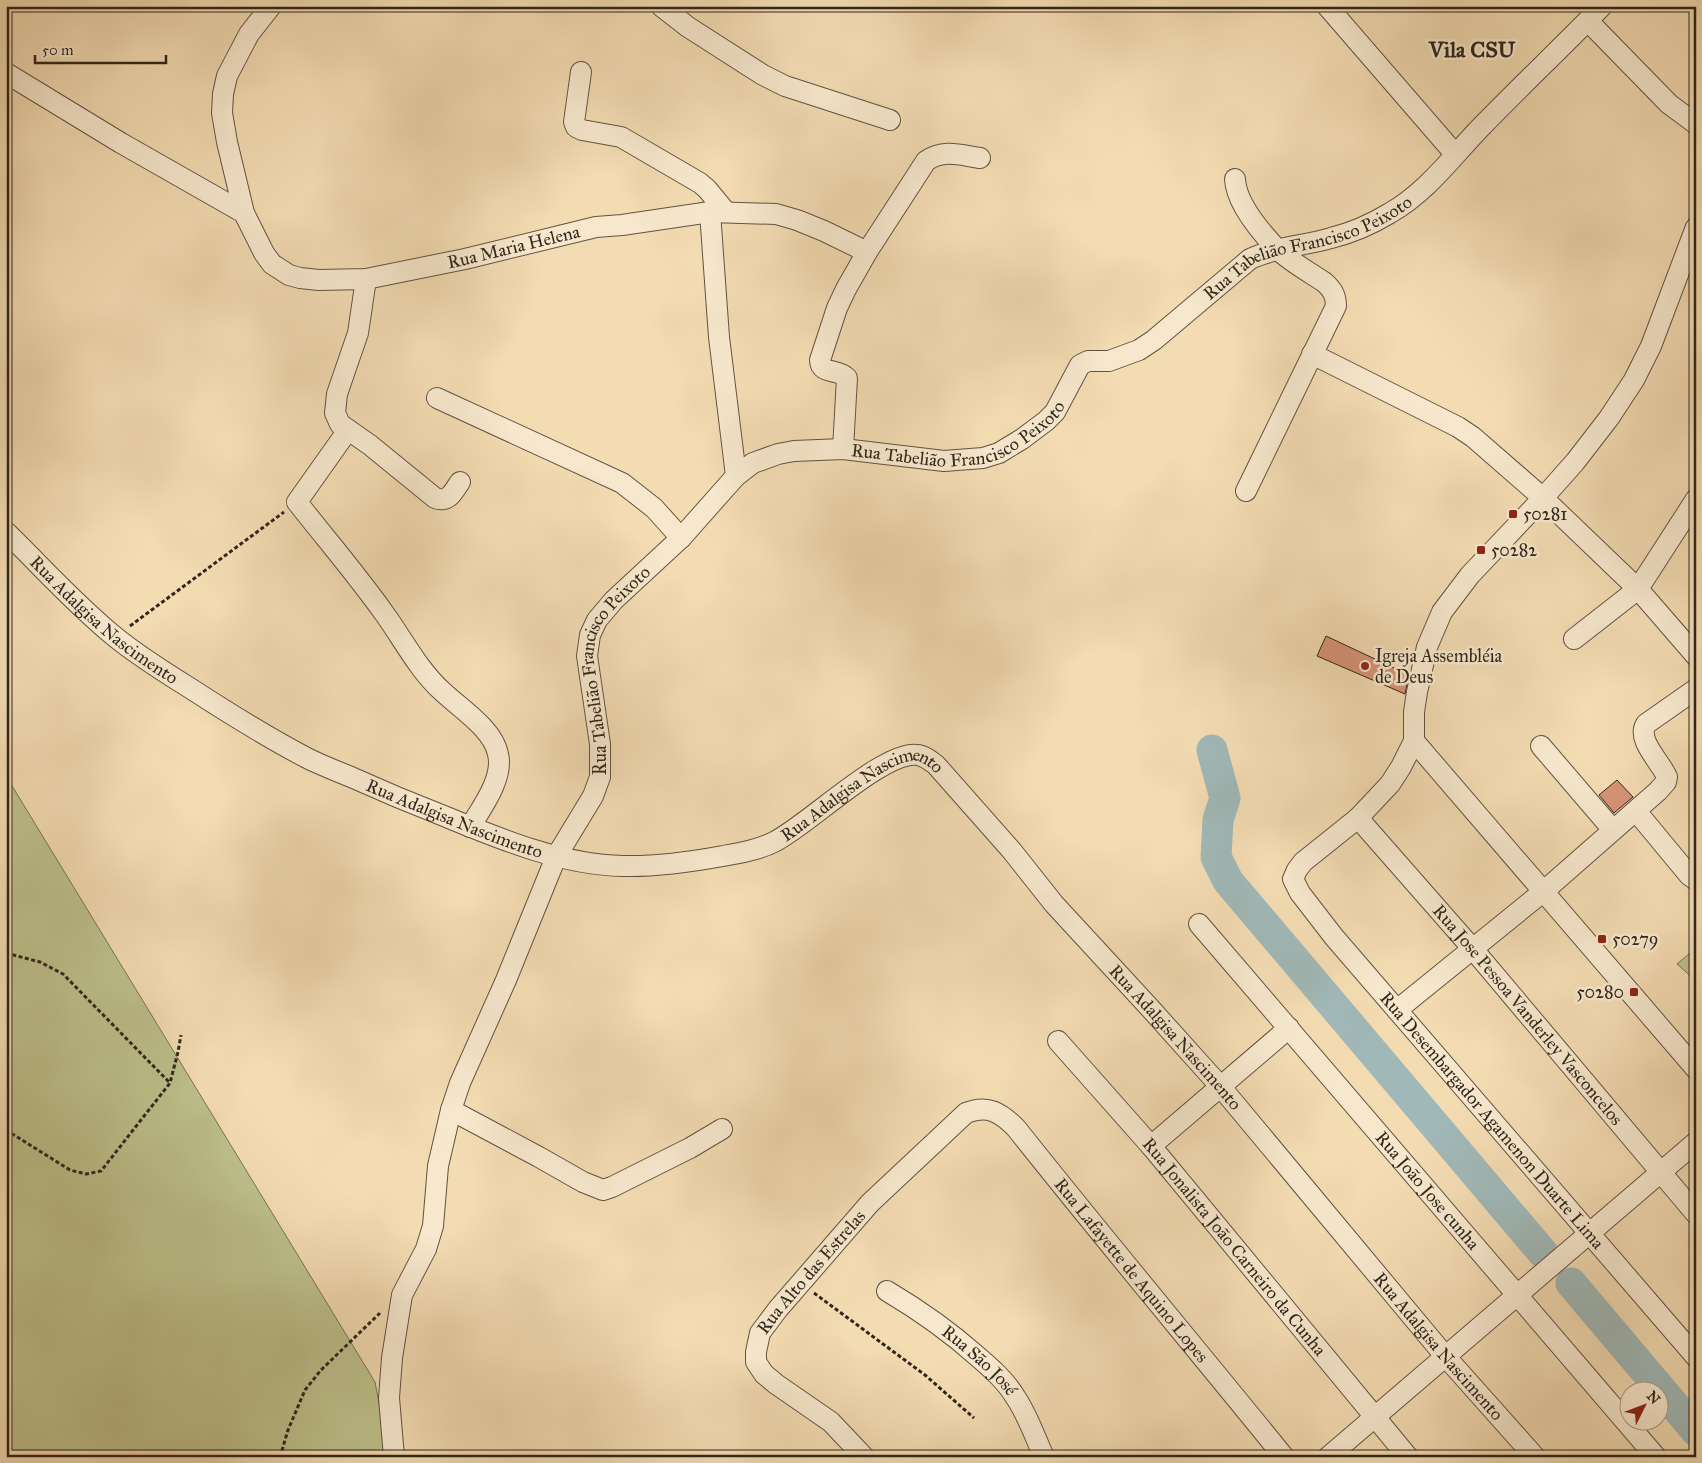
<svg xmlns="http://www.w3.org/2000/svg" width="1702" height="1463" font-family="'IM FELL Great Primer',serif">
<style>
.green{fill:#bdc08b;stroke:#767354}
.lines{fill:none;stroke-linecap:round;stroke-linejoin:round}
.river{stroke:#a0b8b7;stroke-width:31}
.building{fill:#d79377;stroke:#30261c}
.minor-casing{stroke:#615342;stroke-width:22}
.path{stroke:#30261c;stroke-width:3;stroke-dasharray:4 2.5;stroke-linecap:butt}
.minor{stroke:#f7e8cd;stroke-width:20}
.poi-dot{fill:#8f2418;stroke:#f7e8cd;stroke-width:2}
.labels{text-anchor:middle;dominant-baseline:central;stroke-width:5;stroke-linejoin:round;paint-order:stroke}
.street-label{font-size:18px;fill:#30261c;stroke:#f7e8cd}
.poi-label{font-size:18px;fill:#30261c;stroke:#f7e8cd;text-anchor:start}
.district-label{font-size:22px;font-weight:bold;fill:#30261c;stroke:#f7e8cd}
</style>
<rect width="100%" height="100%" fill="#f3dbb2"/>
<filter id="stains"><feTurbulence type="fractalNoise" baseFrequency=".004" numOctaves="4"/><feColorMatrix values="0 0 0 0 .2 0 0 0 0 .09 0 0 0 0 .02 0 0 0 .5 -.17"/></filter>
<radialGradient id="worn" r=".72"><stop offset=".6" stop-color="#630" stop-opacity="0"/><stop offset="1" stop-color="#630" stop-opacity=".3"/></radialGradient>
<!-- green -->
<g class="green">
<polygon points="6,776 375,1382 389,1457 6,1457"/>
<polygon points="1696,948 1696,981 1677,964"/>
</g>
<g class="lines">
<!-- river -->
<g class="river">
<polyline points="1212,750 1225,798 1218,820 1216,857 1228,881 1543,1253"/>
<polyline points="1571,1283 1696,1431"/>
</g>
</g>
<!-- building -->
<g class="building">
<polygon points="1326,636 1409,675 1405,694 1317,656"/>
<polygon points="1617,780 1633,797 1614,813 1599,795"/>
</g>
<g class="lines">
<!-- minor casing -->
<g class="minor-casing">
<g id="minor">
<path id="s1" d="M 271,6 L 249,34 L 227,76 L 223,94 L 222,113 L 227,142 L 244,213 L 264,253 L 272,264 L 289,275 L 300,278 L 319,280 L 366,279 L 465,259 L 596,227 L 622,225 L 710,212 L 776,214 L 797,220 L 824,231 L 867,252 L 926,161 C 944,149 960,155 980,158"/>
<polyline points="661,6 688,27 763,75 785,86 890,120"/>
<polyline points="1327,6 1455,154"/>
<polyline points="1588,21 1669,104 1696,124"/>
<polyline points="581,72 574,122 576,127 582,130 621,137 700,183 707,189 726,212"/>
<polyline points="6,73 121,143 244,213"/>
<path d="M 1235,179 C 1236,203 1260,231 1276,248 C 1289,261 1309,272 1324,282 C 1332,289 1336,295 1336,306 L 1246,491"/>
<polyline points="710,212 719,337 736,476"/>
<path id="s2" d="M 1696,227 L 1651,346 L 1634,380 L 1609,418 L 1575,462 L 1543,498 L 1470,575 L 1442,612 L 1427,647 L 1417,692 L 1414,712 L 1414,741 L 1401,767 L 1390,784 L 1358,818 L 1303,862 L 1297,870 L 1293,879 L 1300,893 L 1334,937 L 1696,1357"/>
<path d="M 366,279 L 358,333 L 337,394 L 335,413 L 340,424 L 370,445 L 435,498 C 449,503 453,492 460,482"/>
<polyline points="1312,354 1458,427 1473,437 1543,498 1638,589 1696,656"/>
<polyline points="437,398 622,483 654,508 681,538"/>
<path d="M 348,430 L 297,502 C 326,539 357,575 384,613 C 403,639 419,671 443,692 C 461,709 493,729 498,754 C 504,778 482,807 470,827"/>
<path d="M 843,449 L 847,378 C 838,368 820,375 820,360 L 837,308 L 846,289 L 867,252"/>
<path id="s3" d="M 6,532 C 42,567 75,604 114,636 C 138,656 166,673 193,690 C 230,714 267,737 307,758 C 321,765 336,771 351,777 C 382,791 413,804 444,816 C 500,839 562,865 623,866 C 656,867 690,862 723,856 C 740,853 758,850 774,842 C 807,826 885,749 918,755 C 925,756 931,761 936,765 L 1012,851 L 1054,904 L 1149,1007 L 1220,1086 L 1445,1356 L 1535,1457"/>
<polyline points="1574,639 1638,589 1696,499"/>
<polyline points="1414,741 1696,1069"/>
<polyline points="1541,746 1613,830"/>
<polyline points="1636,811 1689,875 1696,880"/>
<path id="s4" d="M 1358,818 L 1472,948 L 1696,1214"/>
<path id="s5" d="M 1199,924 L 1656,1457"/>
<path d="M 1397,1010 L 1544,891 L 1658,791 L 1666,782 L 1667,777 C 1661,762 1636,740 1646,724 L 1696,689"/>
<path id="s6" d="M 1058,1041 L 1151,1146 L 1408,1457"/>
<polyline points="451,1110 539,1157 583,1182 603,1190 612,1187 690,1148 722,1129"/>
<polyline points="1151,1146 1289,1028"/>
<path id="s7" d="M 887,1291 C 919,1310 949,1331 977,1356 C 991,1368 1006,1381 1016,1398 C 1028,1416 1035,1437 1044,1457"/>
<path id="s8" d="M 394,1457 L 389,1398 L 392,1358 L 402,1295 L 426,1249 L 433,1226 L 438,1166 L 451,1110 L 460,1083 L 506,980 L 556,857 L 593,796 L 600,777 L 600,744 L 587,656 L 590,635 L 597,620 L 614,600 L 681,538 L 736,476 L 753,463 L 778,454 L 794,451 L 843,449 L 944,461 L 983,458 L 999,453 L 1022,439 L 1046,421 L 1055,412 L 1080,365 L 1088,361 L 1109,361 L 1139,350 L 1154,340 L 1250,259 C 1276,247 1303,246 1331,238 C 1351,233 1372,224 1390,213 C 1427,192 1452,157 1481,127 C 1521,86 1562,47 1602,6"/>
<path id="s9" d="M 864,1457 L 831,1422 L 776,1384 L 764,1374 L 756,1362 L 756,1352 L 760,1333 L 778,1309 L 870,1203 L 966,1113 C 988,1104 1001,1113 1016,1128 C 1104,1239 1195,1347 1284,1457"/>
<polyline points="1328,1457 1696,1142"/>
</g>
</g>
<!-- path -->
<g class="path">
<polyline points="130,626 284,512"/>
<polyline points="6,953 40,962 63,974 170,1083"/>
<polyline points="6,1130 70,1170 86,1174 101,1171 170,1083 178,1052 181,1035"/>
<polyline points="814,1293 925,1375 974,1418"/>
<polyline points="6,1452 15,1457"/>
<polyline points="280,1457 288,1430 305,1390 321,1370 380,1313"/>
</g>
<!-- minor -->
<use href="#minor" class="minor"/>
</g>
<!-- markers -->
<g class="poi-dot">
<rect x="1508" y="509" width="10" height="10" rx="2.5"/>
<rect x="1476" y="545" width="10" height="10" rx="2.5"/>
<circle cx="1365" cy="666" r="5"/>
<rect x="1597" y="934" width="10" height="10" rx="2.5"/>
<rect x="1629" y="987" width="10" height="10" rx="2.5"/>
</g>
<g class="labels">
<!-- street labels -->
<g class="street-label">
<text stroke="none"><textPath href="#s1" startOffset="530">Rua Maria Helena</textPath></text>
<text stroke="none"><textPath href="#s8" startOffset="1739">Rua Tabelião Francisco Peixoto</textPath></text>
<text stroke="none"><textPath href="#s8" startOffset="1319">Rua Tabelião Francisco Peixoto</textPath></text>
<text stroke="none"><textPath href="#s3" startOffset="132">Rua Adalgisa Nascimento</textPath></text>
<text stroke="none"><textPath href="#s8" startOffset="839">Rua Tabelião Francisco Peixoto</textPath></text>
<text stroke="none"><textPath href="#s3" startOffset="972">Rua Adalgisa Nascimento</textPath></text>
<text stroke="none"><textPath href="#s3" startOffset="538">Rua Adalgisa Nascimento</textPath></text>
<text stroke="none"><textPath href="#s4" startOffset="260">Rua Jose Pessoa Vanderley Vasconcelos</textPath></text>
<text stroke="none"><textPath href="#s3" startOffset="1422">Rua Adalgisa Nascimento</textPath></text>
<text stroke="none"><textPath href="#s2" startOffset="1100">Rua Desembargador Agamenon Duarte Lima</textPath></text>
<text stroke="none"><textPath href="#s5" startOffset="351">Rua João Jose cunha</textPath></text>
<text stroke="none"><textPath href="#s6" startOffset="271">Rua Jonalista João Carneiro da Cunha</textPath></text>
<text stroke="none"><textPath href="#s9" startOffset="716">Rua Lafayette de Aquino Lopes</textPath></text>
<text stroke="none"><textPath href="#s9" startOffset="254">Rua Alto das Estrelas</textPath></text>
<text stroke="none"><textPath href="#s3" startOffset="1828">Rua Adalgisa Nascimento</textPath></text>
<text stroke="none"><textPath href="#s7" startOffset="116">Rua São José</textPath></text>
</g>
<!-- poi labels -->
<g class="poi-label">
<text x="1523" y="514">50281</text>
<text x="1491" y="550">50282</text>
<text x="1375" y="656">Igreja Assembléia<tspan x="1375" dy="21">de Deus</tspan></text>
<text x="1612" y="939">50279</text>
<text x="1624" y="992" text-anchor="end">50280</text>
</g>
<!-- district labels -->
<g class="district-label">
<text x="1472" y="49">Vila CSU</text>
</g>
</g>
<!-- margin -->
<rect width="1702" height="1463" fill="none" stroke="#f3dbb2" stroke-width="25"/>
<rect x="8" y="8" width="1687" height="1448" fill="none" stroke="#30261c" stroke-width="2.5"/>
<rect x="12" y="12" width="1677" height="1438" fill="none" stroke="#30261c"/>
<!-- north arrow -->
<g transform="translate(1644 1406) rotate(48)"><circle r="24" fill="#f7e8cd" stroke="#a79a86"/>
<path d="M0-4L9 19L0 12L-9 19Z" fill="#8f2418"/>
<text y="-8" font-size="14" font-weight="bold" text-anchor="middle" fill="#30261c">N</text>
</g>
<!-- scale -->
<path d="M35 55v8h131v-8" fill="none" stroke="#30261c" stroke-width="2.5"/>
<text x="42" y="55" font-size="15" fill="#30261c" stroke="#f7e8cd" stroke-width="4" paint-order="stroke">50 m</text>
<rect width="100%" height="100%" filter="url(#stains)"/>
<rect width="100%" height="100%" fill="url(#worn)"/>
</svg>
